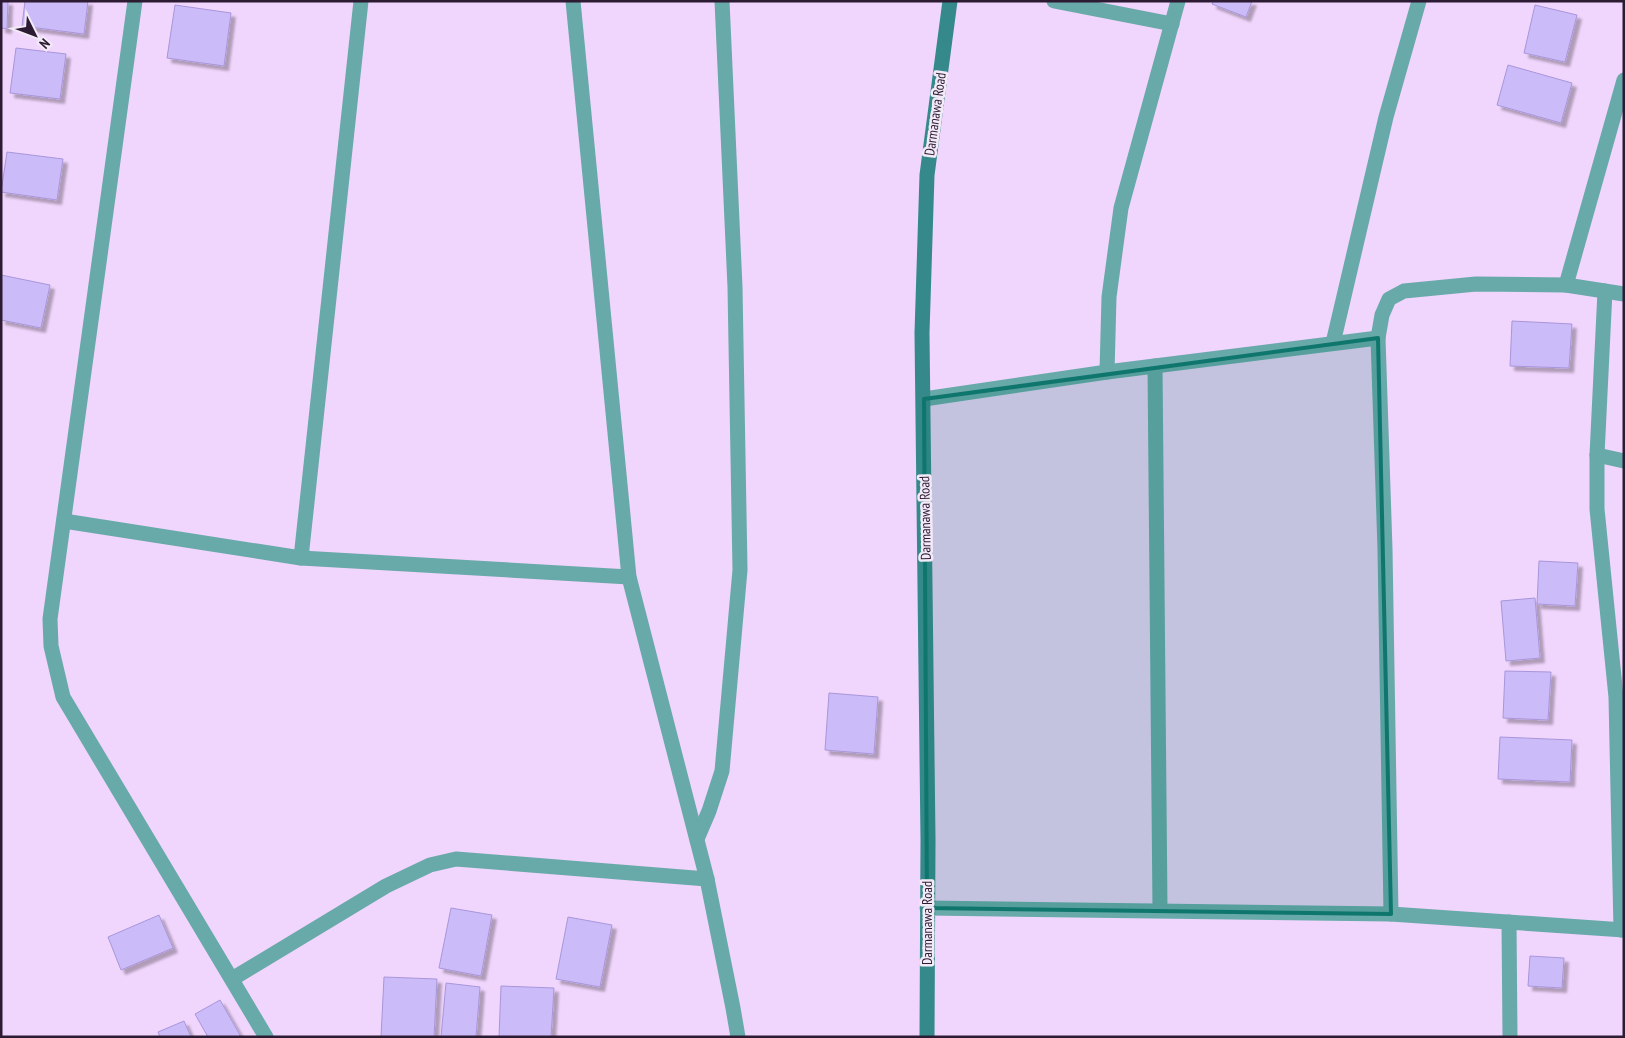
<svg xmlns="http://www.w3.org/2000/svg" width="1625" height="1038" font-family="'PT Sans Narrow',sans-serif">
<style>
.building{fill:#cbbbf9;stroke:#a896da;filter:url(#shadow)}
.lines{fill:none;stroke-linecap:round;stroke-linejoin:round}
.street{stroke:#68a9a9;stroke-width:15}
.secondary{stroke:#35898a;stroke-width:15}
.marked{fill:#0f766e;fill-opacity:0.2;stroke:#0f766e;stroke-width:4;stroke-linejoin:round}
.labels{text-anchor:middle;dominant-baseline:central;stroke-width:5;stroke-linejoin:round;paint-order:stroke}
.street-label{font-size:14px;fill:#2c1b33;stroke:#f3eaf7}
</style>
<defs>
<filter id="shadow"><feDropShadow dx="4.5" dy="4.5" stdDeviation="1" flood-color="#0004"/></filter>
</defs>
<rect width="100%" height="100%" fill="#f0d5fc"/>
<!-- building -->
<g class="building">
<polygon points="1,1 8,1 7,29 1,28"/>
<polygon points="25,1 88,1 84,34 22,26"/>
<polygon points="1213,1 1252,1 1246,17 1212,4"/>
<polygon points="175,5 231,13 224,66 167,58"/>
<polygon points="1535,5 1577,15 1565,62 1524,53"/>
<polygon points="16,48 66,54 60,99 10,93"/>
<polygon points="1508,65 1572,83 1561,123 1497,105"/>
<polygon points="7,152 63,159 57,200 1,192"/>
<polygon points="1,275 50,285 41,328 1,320"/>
<polygon points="1512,321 1572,324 1569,368 1510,366"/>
<polygon points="1539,561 1578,563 1575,606 1537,604"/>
<polygon points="1535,598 1540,658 1506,661 1501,601"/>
<polygon points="1505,671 1551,672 1548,720 1503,718"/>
<polygon points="829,693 878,697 874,754 825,750"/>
<polygon points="1500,737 1572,740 1570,782 1498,779"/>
<polygon points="451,908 492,915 481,976 439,968"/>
<polygon points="159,915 173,948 121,970 108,937"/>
<polygon points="568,917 612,925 600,987 556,979"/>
<polygon points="1530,956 1564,958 1562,988 1528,986"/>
<polygon points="384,977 437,979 434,1037 381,1037"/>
<polygon points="446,983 480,987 476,1037 441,1037"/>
<polygon points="501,986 554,988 551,1037 499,1037"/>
<polygon points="220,1000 240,1035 238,1037 208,1037 195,1014"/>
<polygon points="184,1021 191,1037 160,1037 158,1032"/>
</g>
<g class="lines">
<!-- street -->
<g class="street">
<polyline points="135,1 50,619 51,646 63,697 266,1037"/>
<polyline points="573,1 629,577 707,879 733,1008 738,1037"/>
<polyline points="1054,1 1172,24"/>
<polyline points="1566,285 1624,80"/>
<polyline points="1605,291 1597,455 1597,509 1616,697 1621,930"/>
<polyline points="1333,343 1386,117 1419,1"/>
<polyline points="1155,366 1160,910"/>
<polyline points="1107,372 1109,297 1121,208 1178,1"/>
<polyline points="924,399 1107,372 1378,338"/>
<polyline points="1597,455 1624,461"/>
<polyline points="64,521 301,558 629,577"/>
<polyline points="301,558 361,1"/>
<polyline points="697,839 709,811 722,771 740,570 735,287 722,1"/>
<polyline points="927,908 1391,914 1624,930"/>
<polyline points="1391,914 1385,549 1378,338 1382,315 1389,299 1404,291 1476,284 1566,285 1624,294"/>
<polyline points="1509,922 1510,1037"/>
<polyline points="232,979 386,886 430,865 456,859 707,879"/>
</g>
<!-- secondary -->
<polyline class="secondary" points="927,1037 928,840 922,333 927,175 950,1"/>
</g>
<!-- marked area -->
<path class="marked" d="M 1378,338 L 1391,914 L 927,908 L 924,399 Z"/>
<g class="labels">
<!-- street labels -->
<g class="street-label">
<text transform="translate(935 114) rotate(-82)">Darmanawa Road</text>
<text transform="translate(925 518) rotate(-91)">Darmanawa Road</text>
<text transform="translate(927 923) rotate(-90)">Darmanawa Road</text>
</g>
</g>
<!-- border -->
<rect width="1625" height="1038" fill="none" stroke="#2c1b33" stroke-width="5"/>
<!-- north arrow -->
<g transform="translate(35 35) rotate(132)" stroke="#f3eaf7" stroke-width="4" paint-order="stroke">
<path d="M0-4L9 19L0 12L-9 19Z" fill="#2c1b33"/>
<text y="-8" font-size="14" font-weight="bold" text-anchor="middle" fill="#2c1b33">N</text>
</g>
</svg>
